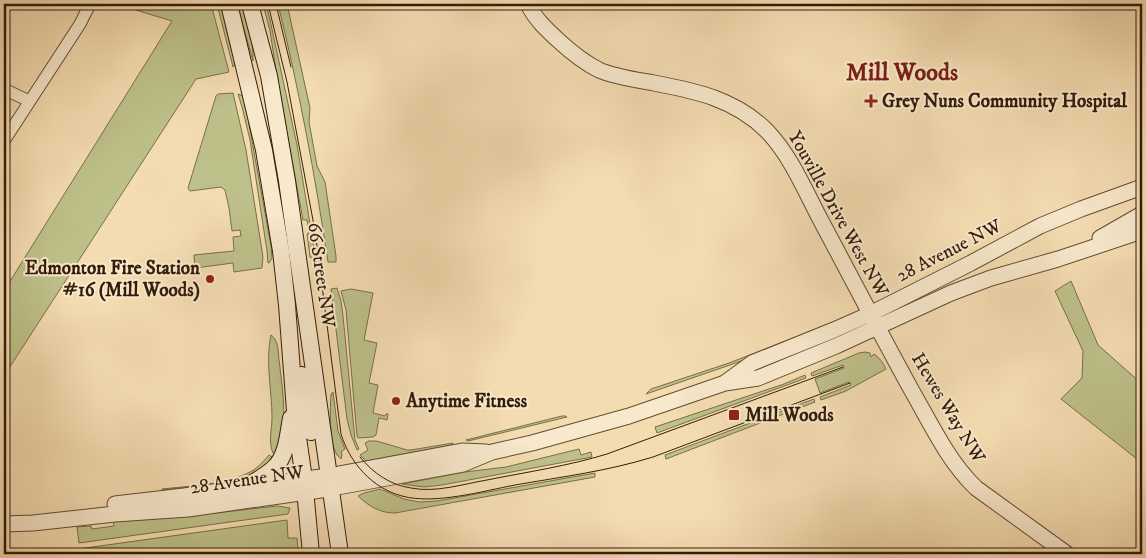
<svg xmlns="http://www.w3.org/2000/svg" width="1146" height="558" font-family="'IM FELL DW Pica',serif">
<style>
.green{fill:#bec08a;stroke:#796e49}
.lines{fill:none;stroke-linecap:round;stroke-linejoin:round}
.minor-casing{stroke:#644c32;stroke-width:13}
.tertiary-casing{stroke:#644c32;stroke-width:17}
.secondary-casing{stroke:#341c08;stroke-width:18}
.minor{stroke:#f8e8cc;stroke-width:11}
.tertiary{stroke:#f8e8cc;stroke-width:15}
.secondary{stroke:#f8e8cc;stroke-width:16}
.tram{stroke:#341c08;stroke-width:1}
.poi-dot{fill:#8f2418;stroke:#f8e8cc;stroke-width:2}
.labels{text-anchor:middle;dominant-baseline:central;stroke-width:4;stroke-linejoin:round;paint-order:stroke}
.poi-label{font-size:19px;font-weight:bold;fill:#341c08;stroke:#f8e8cc;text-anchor:start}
.street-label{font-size:19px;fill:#341c08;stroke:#f8e8cc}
.district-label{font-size:24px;font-weight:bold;fill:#7a1f14;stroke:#f8e8cc}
</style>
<rect width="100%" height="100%" fill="#f4dcb1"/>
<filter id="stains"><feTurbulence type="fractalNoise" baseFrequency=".004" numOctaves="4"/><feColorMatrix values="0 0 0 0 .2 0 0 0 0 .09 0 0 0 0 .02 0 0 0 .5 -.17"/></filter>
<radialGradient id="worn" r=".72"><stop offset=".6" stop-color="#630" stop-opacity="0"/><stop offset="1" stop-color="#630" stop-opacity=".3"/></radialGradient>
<!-- green -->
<g class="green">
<polygon points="116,4 211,4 229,72 196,79 4,376 4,291 172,21"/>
<polygon points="217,4 222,4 236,63 233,67"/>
<path d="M 237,4 L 241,4 C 247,22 254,41 253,61 Z"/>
<polygon points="263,4 266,4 270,20 297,145 316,260 310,257 307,234 309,233 307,220 303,220 279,90 270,31"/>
<path d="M 278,4 L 287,4 L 310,108 L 309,122 L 317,166 L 325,182 L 336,256 L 336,262 L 328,262 C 315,175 299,89 278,4 Z"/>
<polygon points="233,93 246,150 263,257 262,268 234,272 233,263 195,268 194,255 234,251 233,237 241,236 240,230 232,231 229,208 225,190 221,187 190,191 189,190 188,188 216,96 218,94"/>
<polygon points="238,94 243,96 245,102 271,246 272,258 269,263 268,263 267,251 250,140 242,107"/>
<polygon points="1071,281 1098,345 1142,384 1142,463 1061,399 1082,378 1083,351 1055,291"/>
<polygon points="337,288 341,301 343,316 355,440 359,449 357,450 351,435 347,419 331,289"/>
<polygon points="351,289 373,293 364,340 377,343 369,383 378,385 373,413 385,416 386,414 388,414 387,420 379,418 376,435 373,437 358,438 357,436 346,310 341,291"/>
<polygon points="822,327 753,357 646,394 651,389 729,363"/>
<path d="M 271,335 C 276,339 277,343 278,349 C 280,374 286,403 283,427 C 281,436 278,444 275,453 L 273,453 C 268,442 272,429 272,418 C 272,390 265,362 271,335 Z"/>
<path d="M 865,352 L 870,353 L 871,357 L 874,354 C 880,358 883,363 886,369 L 846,391 L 821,400 L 820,397 L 851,385 L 849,382 L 820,393 L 815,379 L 844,368 L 843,365 L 812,376 L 811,373 L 859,353 Z"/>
<polygon points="805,375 806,378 657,433 655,427 784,384"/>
<path d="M 333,392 L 338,431 L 345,449 L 341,452 L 342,455 L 341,459 C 340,458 336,454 336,453 C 329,441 330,408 331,394 Z"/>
<polygon points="814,399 815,402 666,459 665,455"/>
<polygon points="562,416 566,416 567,417 468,441 466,440"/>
<polygon points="369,441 376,441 387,444 407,450 411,450 453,443 452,445 366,461 360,455 368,450 365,443"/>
<polygon points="579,449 581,455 591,452 592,457 442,485 424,487 402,484 465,472 506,467"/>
<path d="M 269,455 L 272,457 C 264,470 250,477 236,481 L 162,490 L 162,489 C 188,486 226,485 248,473 C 257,469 263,462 269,455 Z"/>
<path d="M 595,473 L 595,477 L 395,513 C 379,513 369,506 358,496 L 364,493 L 380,489 L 404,499 L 419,502 L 437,501 Z"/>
<polygon points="277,506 290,508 288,514 79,543 77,527 91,526 92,529 114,526 113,520 215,513"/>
<polygon points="287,520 288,538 297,538 298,549 302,549 303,554 42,554"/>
</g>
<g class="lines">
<!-- minor casing -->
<g class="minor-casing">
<g id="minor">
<polyline points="4,89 29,101"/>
<polyline points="4,141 80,24 90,4"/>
</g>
</g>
<!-- tertiary casing -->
<g class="tertiary-casing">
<g id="tertiary">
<path d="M 528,4 C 535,19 547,30 559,41 C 571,52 585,63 599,70 C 615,77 637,80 654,83 C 696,91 735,99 767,131 C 790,155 804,188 819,217 C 850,275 880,333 912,391 C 931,424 948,461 976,488 L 1067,554"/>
<polyline points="1100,238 1142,214"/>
<polyline points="726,382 752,363 834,330 870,314 971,263 1040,226 1081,209 1142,187"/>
<polyline points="115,504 184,496 328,476 462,451 486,452"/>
<polyline points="4,524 33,523 115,514 188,509 321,490 463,464 492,452 532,443 629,416 725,383 758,378 836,346 951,293 991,278 1058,259 1142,231"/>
</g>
</g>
<!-- secondary casing -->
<g class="secondary-casing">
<g id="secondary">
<polyline points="229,4 264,150 281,251 287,305 296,424 304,479 311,554"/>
<polyline points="250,4 269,76 287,181 340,554"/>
<polyline points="302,375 311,432"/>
<path d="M 244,488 C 254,482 266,476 275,467 C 287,455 288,434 291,418"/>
</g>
</g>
<!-- minor -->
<use href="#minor" class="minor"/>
<!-- tertiary -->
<use href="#tertiary" class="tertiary"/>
<!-- secondary -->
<use href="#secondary" class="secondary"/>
<!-- tram -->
<g class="tram">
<path d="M 268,4 L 287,82 L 315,231 L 341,434 C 350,463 372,488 402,496 C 434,505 483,491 515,485 C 561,477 608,471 653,457 L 850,383"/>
<polyline points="276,4 291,67"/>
<path d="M 360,457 C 373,473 390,485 411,488 C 436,493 463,484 487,480 C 527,472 568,466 607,454 L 843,367"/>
</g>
</g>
<!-- markers -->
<g class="poi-dot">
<path d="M868.5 93.5h5v5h5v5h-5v5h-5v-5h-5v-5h5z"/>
<circle cx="210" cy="279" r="5"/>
<circle cx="396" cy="401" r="5"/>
<rect x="728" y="409" width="12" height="12" rx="2.5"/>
</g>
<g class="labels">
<!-- poi labels -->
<g class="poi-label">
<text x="882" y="101">Grey Nuns Community Hospital</text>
<text x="200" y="268" text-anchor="end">Edmonton Fire Station<tspan x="200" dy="22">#16 (Mill Woods)</tspan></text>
<text x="406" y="401">Anytime Fitness</text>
<text x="745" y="415">Mill Woods</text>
</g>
<!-- street labels -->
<g class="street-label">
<text transform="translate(838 214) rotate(61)">Youville Drive West NW</text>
<text transform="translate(949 251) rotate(-27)">28 Avenue NW</text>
<text transform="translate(321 275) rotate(82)">66 Street NW</text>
<text transform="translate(948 408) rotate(59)">Hewes Way NW</text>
<text transform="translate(247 480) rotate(-8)">28 Avenue NW</text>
</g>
<!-- district labels -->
<g class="district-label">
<text x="902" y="73">Mill Woods</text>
</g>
</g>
<!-- margin -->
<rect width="1146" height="558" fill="none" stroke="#f4dcb1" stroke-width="20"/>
<rect x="5" y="5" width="1136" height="548" fill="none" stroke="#341c08" stroke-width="2.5"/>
<rect x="10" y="10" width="1126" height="538" fill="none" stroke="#341c08"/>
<rect width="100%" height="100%" filter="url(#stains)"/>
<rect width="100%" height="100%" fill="url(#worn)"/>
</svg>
